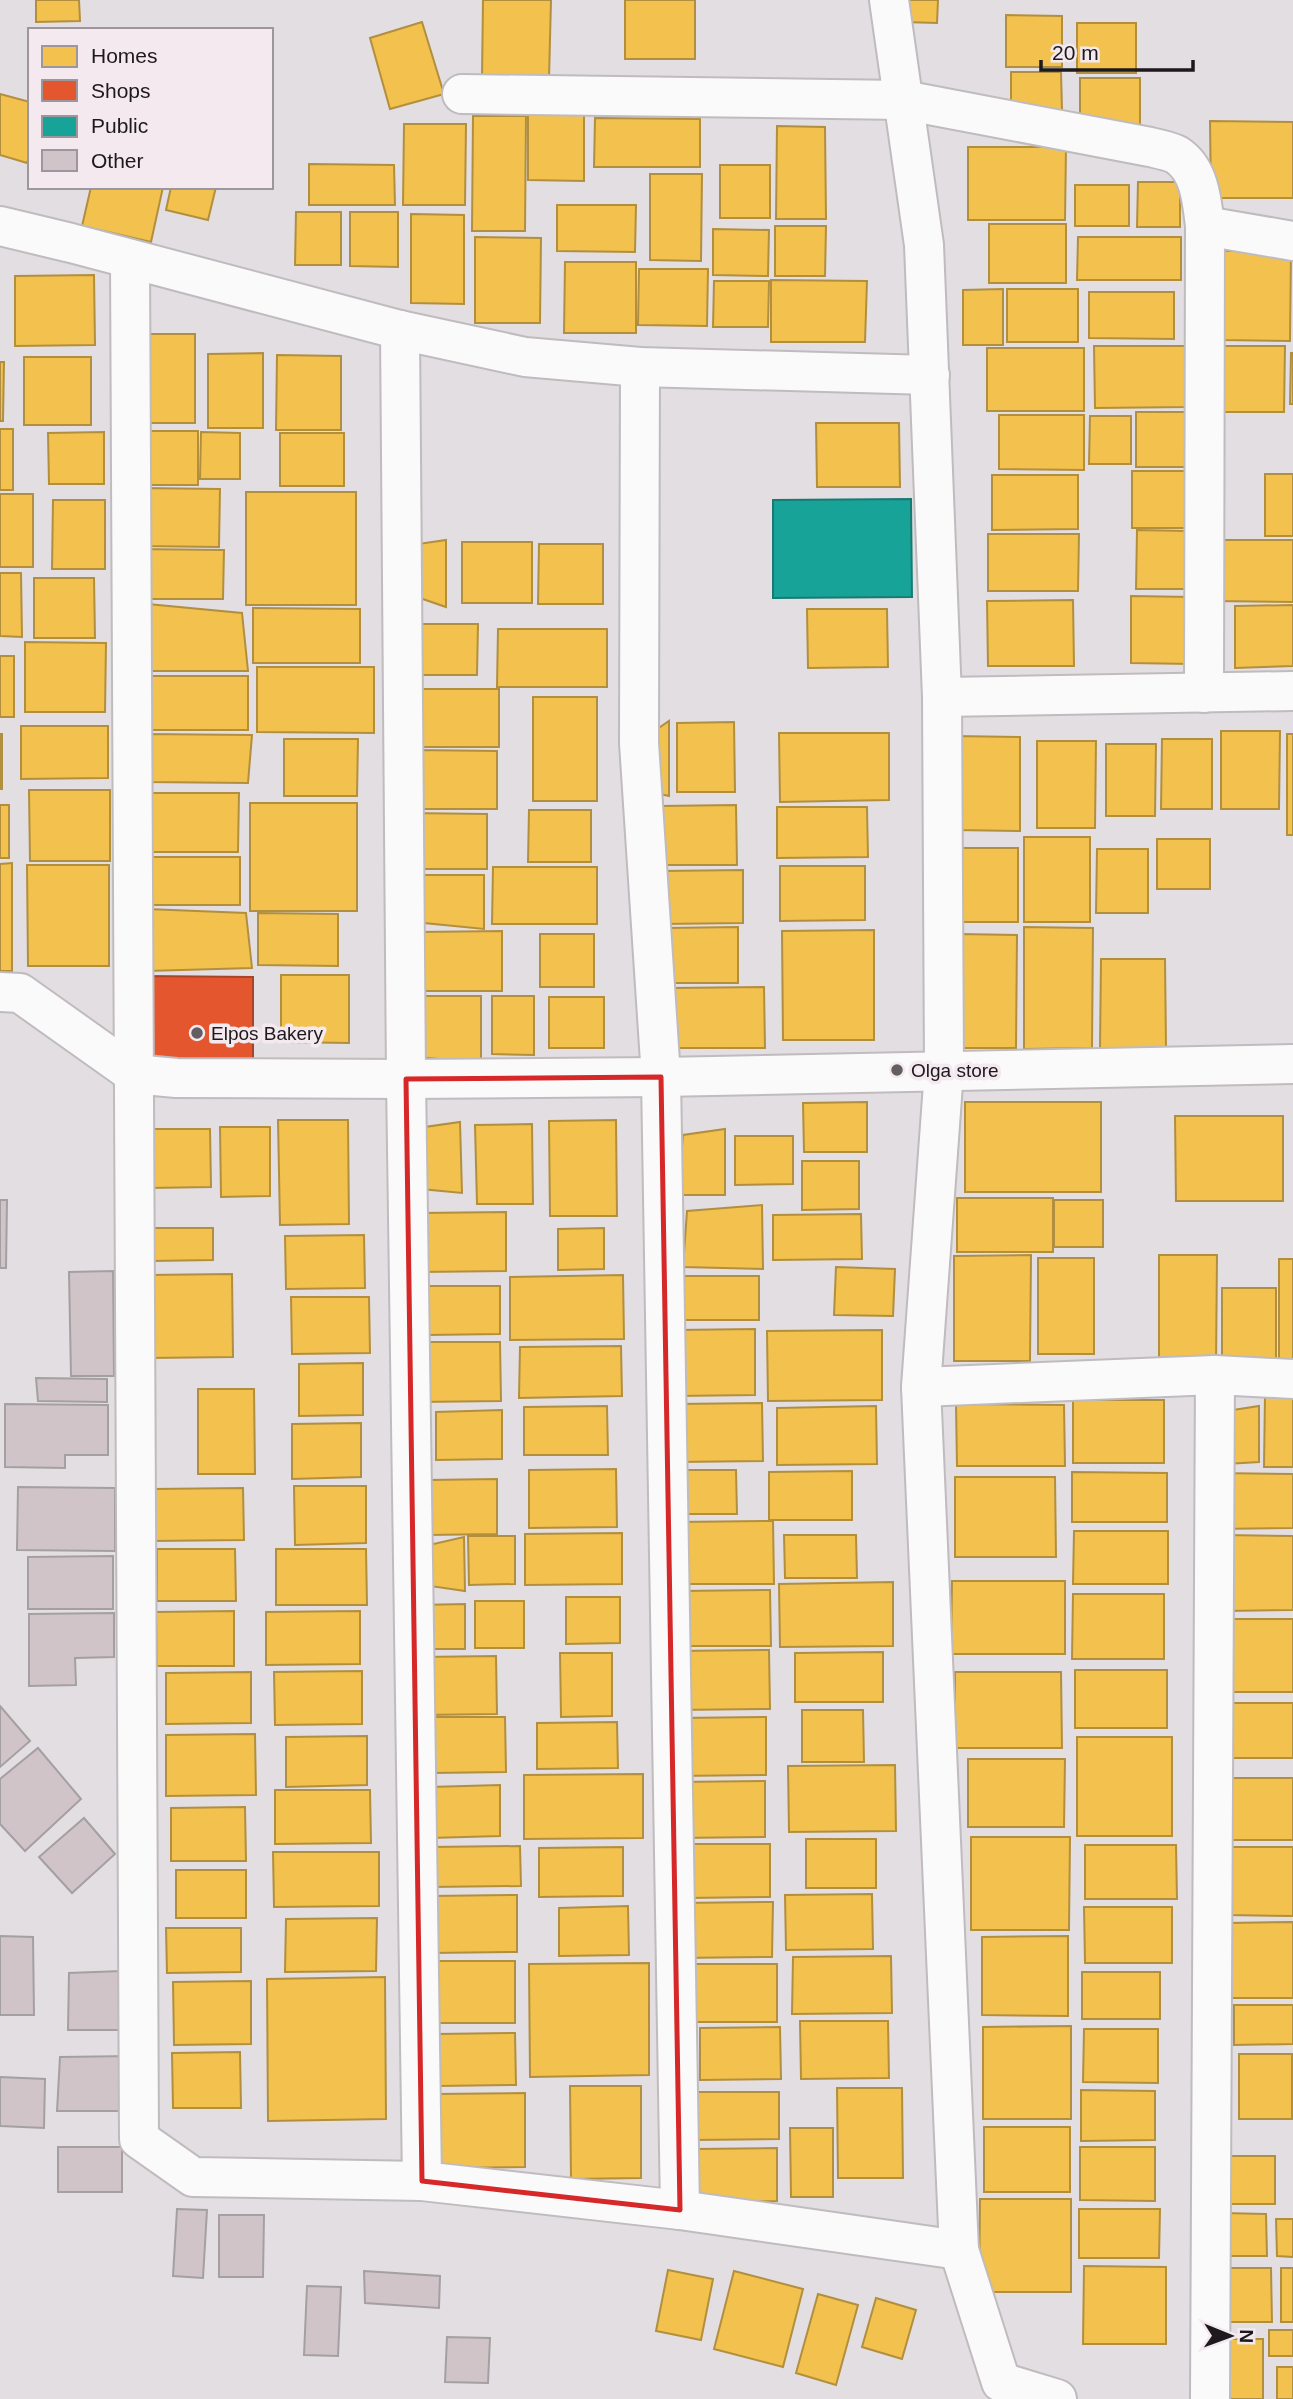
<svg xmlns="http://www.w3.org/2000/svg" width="1293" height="2399" font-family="Helvetica,sans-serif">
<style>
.homes{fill:#f2c14e;stroke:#b28f3f;stroke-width:2}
.shops{fill:#e4572e;stroke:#a84429;stroke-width:2}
.public{fill:#17a398;stroke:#197a73;stroke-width:2}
.building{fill:#d1c4c8;stroke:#a4a0a2;stroke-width:2}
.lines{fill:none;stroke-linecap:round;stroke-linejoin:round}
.minor-casing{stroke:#bfbbbe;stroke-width:42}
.minor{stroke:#fbfafa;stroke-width:38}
.marked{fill:none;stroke:#d62828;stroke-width:5;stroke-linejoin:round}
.poi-dot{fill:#625e61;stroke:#f3e9ef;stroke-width:2.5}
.labels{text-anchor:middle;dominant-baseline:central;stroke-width:7;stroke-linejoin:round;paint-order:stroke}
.poi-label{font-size:19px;fill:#1d191c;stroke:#f3e9ef;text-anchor:start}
</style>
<rect width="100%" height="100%" fill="#e3dee1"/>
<!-- homes -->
<g class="homes">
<polygon points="36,0 79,0 80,21 36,22"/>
<polygon points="483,0 551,0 549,79 482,77"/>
<rect x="625" y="0" width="70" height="59"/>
<polygon points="904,0 938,0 937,23 903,22"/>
<polygon points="1006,15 1062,16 1062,67 1006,67"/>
<polygon points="422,22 444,94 390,109 370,38"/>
<rect x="1077" y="23" width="59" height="50"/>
<polygon points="1011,72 1061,72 1062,110 1011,110"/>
<rect x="1080" y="78" width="60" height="48"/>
<polygon points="0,94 30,102 30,154 27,163 0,155"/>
<polygon points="528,114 584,114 584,181 528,180"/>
<polygon points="473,116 526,116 525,231 472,231"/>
<polygon points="595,118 700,119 700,167 594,167"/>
<polygon points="1210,121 1293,122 1293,198 1211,198"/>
<polygon points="404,124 466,124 465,205 403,205"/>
<polygon points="777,126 825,127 826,219 776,219"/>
<polygon points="968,147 1066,147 1065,220 968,220"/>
<polygon points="309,164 394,165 395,205 309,205"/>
<rect x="720" y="165" width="50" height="53"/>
<polygon points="650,174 702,174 701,261 650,260"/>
<polygon points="1138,182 1180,182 1180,227 1137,227"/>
<rect x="1075" y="185" width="54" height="41"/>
<polygon points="91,187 163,187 151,242 82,226"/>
<polygon points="171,187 216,187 208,220 166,210"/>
<polygon points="557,205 636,205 635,252 557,251"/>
<polygon points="296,212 341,212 341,265 295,265"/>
<polygon points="350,212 398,212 398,267 350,266"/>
<polygon points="411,214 464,215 464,304 411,303"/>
<rect x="989" y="224" width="77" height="59"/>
<polygon points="775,226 826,226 825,276 775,276"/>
<polygon points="713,229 769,230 768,276 713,275"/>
<polygon points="475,237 541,238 540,323 475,323"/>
<polygon points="1078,237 1181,237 1181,280 1077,280"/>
<polygon points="1222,251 1291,251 1290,341 1222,340"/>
<polygon points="565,262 636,262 636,333 564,333"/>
<polygon points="639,269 708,269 707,326 638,325"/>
<polygon points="94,275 95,345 15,346 15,276"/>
<polygon points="771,280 867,281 865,342 771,342"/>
<polygon points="714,281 769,281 768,327 713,327"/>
<polygon points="1003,289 1003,345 963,345 963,290"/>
<rect x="1007" y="289" width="71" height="53"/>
<polygon points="1089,292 1174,292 1174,339 1089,338"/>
<polygon points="138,334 195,334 195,423 137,423"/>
<polygon points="1094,346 1189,346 1189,407 1095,408"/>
<polygon points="1222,346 1285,346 1284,412 1222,412"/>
<rect x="987" y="348" width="97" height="63"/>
<polygon points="263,353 263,428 208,428 208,354"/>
<polygon points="1291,353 1293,353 1293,404 1290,404"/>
<polygon points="277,355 341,356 341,430 276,430"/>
<rect x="24" y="357" width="67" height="68"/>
<polygon points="0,362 4,362 3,421 0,421"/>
<rect x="1136" y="412" width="52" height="55"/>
<polygon points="999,415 1084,415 1084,470 999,469"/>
<polygon points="1090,416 1131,416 1131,464 1089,464"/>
<polygon points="816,423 899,423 900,487 817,487"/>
<rect x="0" y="429" width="13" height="61"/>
<rect x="145" y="431" width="53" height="54"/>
<polygon points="104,432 104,484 49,484 48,433"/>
<polygon points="201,432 240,433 240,479 200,479"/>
<rect x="280" y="433" width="64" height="53"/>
<polygon points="1132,471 1192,471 1191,528 1132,528"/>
<rect x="1265" y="474" width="28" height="62"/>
<polygon points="992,475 1078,475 1078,529 992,530"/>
<polygon points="140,488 220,489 219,547 139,546"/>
<rect x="246" y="492" width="110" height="113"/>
<rect x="0" y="494" width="33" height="73"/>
<polygon points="53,500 105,500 105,569 52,569"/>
<polygon points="1137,530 1188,531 1188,589 1136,589"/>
<polygon points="988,534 1079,534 1078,591 988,591"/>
<polygon points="446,540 446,607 414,596 411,545"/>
<polygon points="1215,540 1293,540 1293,602 1215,601"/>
<rect x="462" y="542" width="70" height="61"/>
<polygon points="539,544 603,544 603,604 538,604"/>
<polygon points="135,549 224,550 223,599 134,599"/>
<polygon points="0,573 21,573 22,637 0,636"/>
<polygon points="34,578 94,578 95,638 34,638"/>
<polygon points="1131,596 1193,597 1192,664 1131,663"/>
<polygon points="1073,600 1074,666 988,666 987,601"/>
<polygon points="137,603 242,613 248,671 136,671"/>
<polygon points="1293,605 1293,666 1235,668 1235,606"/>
<polygon points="253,608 360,609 360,663 253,663"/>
<polygon points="807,609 887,609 888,667 808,668"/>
<polygon points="420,624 478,624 477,675 420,675"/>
<polygon points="498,629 607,629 607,687 497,687"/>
<polygon points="25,642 106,643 105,712 25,712"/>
<rect x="0" y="656" width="14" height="61"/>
<polygon points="257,667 374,667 374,733 257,732"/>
<polygon points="142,676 248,676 248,730 141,730"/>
<rect x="413" y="689" width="86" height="58"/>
<rect x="533" y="697" width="64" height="104"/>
<polygon points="669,721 669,796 646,791 650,734"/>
<polygon points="734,722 735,792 677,792 677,723"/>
<polygon points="21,726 108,726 108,778 21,779"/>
<polygon points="1221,731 1280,731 1279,809 1221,809"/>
<polygon points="779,733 889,733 889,800 780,802"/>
<rect x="0" y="734" width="2" height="55"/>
<polygon points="143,734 252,735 248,783 146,782"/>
<rect x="1287" y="734" width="6" height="101"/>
<polygon points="955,736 1020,737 1020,831 955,830"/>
<polygon points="284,739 358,739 357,796 284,796"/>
<polygon points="1162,739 1212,739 1212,809 1161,809"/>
<polygon points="1037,741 1096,741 1095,828 1037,828"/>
<polygon points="1106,744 1156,744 1155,816 1106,816"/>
<polygon points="414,750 497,751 497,809 414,809"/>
<polygon points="29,790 110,790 110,861 30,861"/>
<polygon points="149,793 239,793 238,852 148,852"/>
<rect x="250" y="803" width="107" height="108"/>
<rect x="0" y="805" width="9" height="53"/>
<polygon points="736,805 737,865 659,865 659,806"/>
<polygon points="777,807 867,807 868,857 777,858"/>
<polygon points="529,810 591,810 591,862 528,862"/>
<polygon points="406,813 487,814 487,869 406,869"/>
<rect x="1024" y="837" width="66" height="85"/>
<rect x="1157" y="839" width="53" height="50"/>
<polygon points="959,848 1018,848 1018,922 958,922"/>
<polygon points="1097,849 1148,849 1148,913 1096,913"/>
<rect x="147" y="857" width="93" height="48"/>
<polygon points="12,863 12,971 0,971 0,864"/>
<polygon points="27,865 109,865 109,966 28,966"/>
<polygon points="780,866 865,866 865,920 780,921"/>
<polygon points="493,867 597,867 597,924 492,924"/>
<polygon points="743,870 743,923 662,924 661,871"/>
<polygon points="417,875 484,875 484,929 414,922"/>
<polygon points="147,909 246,913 252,968 147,971"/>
<polygon points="258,913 338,914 338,966 258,965"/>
<polygon points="738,927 738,983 665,983 665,928"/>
<polygon points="1024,927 1093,928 1092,1048 1024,1049"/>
<polygon points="874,930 874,1040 783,1040 782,931"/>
<polygon points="502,931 502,991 419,991 419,932"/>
<rect x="540" y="934" width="54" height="53"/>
<polygon points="959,934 1017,935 1016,1048 958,1048"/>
<polygon points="1101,959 1165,959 1166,1048 1100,1048"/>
<polygon points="281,975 349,975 349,1043 281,1042"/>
<polygon points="764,987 765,1048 672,1048 671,988"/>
<polygon points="416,996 481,996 481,1063 418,1057"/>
<polygon points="492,996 534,996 534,1055 492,1054"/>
<rect x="549" y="997" width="55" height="51"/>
<polygon points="867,1102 867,1152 804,1152 803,1103"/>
<rect x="965" y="1102" width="136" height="90"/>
<polygon points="1175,1116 1283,1116 1283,1201 1176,1201"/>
<polygon points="278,1120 348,1120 349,1224 280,1225"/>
<polygon points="616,1120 617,1216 550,1216 549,1121"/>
<polygon points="460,1122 462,1193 421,1189 425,1127"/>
<polygon points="532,1124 533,1204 477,1204 475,1125"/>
<polygon points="220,1127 270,1127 270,1196 221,1197"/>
<polygon points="149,1129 210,1129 211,1187 149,1188"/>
<polygon points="725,1129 725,1195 678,1195 683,1135"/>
<polygon points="735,1136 793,1136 793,1184 735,1185"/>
<polygon points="802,1161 859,1161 859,1209 802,1210"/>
<rect x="957" y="1198" width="96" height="54"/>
<rect x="1054" y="1200" width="49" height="47"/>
<polygon points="762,1205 763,1269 683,1267 687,1211"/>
<polygon points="506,1212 506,1271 421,1272 420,1213"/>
<polygon points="861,1214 862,1259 773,1260 773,1215"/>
<polygon points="151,1228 213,1228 213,1260 152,1261"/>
<polygon points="604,1228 604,1269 558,1270 558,1229"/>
<polygon points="364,1235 365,1288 286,1289 285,1236"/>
<polygon points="1031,1255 1030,1361 954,1361 954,1256"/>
<polygon points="1159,1255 1217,1255 1216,1367 1159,1367"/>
<rect x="1038" y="1258" width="56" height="96"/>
<rect x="1279" y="1259" width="14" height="105"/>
<polygon points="836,1267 895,1269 893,1316 834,1315"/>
<polygon points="232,1274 233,1357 149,1358 148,1275"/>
<polygon points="623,1275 624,1339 510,1340 510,1277"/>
<polygon points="679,1276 759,1276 759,1320 680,1320"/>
<polygon points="427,1286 500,1286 500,1334 428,1335"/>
<rect x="1222" y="1288" width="54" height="79"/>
<polygon points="291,1297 369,1297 370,1353 292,1354"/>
<polygon points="755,1329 755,1395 676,1396 676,1330"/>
<polygon points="882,1330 882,1400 768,1401 767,1331"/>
<polygon points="416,1342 500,1342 501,1401 417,1402"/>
<polygon points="621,1346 622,1396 519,1398 520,1347"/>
<polygon points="363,1363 363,1415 299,1416 299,1364"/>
<polygon points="198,1389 254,1389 255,1474 198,1474"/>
<polygon points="1265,1395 1293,1395 1293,1467 1264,1467"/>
<rect x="1073" y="1400" width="91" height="63"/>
<polygon points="762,1403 763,1461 677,1462 677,1404"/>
<polygon points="956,1404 1064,1405 1065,1466 957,1466"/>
<polygon points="607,1406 608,1455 524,1455 524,1407"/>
<polygon points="876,1406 877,1464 777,1465 777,1408"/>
<polygon points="1259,1406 1259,1462 1226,1464 1226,1411"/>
<polygon points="502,1410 502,1459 436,1460 436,1412"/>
<polygon points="361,1423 361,1477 292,1479 292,1424"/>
<polygon points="616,1469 617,1527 529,1528 529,1470"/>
<polygon points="674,1470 736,1470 737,1514 674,1514"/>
<polygon points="852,1471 852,1520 769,1520 769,1472"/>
<polygon points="1072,1472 1167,1473 1167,1522 1072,1522"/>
<polygon points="1215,1473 1293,1474 1293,1528 1214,1529"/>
<polygon points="955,1477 1055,1477 1056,1557 955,1557"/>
<polygon points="497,1479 497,1534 428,1535 428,1480"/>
<polygon points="294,1486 366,1486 366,1543 295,1545"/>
<polygon points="243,1488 244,1540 152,1541 152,1489"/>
<polygon points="773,1521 774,1584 677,1584 676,1522"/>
<polygon points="1074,1531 1168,1531 1168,1584 1073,1584"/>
<polygon points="622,1533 622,1584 525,1585 525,1534"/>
<polygon points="784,1535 856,1535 857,1578 785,1578"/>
<polygon points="1225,1535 1293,1536 1293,1610 1226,1611"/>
<polygon points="468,1536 515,1536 515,1584 469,1585"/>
<polygon points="464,1537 465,1591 430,1586 429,1545"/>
<polygon points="157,1549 235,1549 236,1601 157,1601"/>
<polygon points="276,1549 366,1549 367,1605 276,1605"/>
<polygon points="952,1581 1065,1581 1065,1654 951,1654"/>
<polygon points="893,1582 893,1646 780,1647 779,1584"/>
<polygon points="770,1590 771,1646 680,1646 680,1591"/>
<polygon points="1073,1594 1164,1594 1164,1659 1072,1659"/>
<polygon points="566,1597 620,1597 620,1643 566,1644"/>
<rect x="475" y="1601" width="49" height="47"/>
<polygon points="465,1604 465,1649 417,1649 417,1605"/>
<polygon points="234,1611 234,1666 157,1666 156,1612"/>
<polygon points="360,1611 360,1664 266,1665 266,1612"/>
<rect x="1220" y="1619" width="73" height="73"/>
<polygon points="769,1650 770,1709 675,1710 674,1651"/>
<polygon points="883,1652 883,1702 795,1702 795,1653"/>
<polygon points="560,1653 612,1653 612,1716 561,1717"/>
<polygon points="496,1656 497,1714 422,1715 421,1657"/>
<rect x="1075" y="1670" width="92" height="58"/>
<polygon points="362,1671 362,1724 275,1725 274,1672"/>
<polygon points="251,1672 251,1723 166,1724 166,1673"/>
<polygon points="955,1672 1061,1672 1062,1748 955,1748"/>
<rect x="1222" y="1703" width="71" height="55"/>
<polygon points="802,1710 863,1710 864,1762 802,1762"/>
<polygon points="432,1717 505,1717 506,1772 432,1773"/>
<polygon points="766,1717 766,1775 676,1776 676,1718"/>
<polygon points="617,1722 618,1768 537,1769 537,1723"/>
<polygon points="255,1734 256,1795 166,1796 166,1735"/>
<polygon points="367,1736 367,1785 286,1787 286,1737"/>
<rect x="1077" y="1737" width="95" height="99"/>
<polygon points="968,1759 1065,1759 1064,1827 968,1827"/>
<polygon points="895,1765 896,1831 789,1832 788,1766"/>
<polygon points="643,1774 643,1838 524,1839 524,1775"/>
<rect x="1218" y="1778" width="75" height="62"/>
<polygon points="765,1781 765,1837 676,1838 675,1782"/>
<polygon points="500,1785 500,1836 430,1838 429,1787"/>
<polygon points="275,1790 370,1790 371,1843 275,1844"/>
<polygon points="245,1807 246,1861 171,1861 171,1808"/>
<polygon points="971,1837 1070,1837 1069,1930 971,1930"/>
<rect x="806" y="1839" width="70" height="49"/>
<polygon points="686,1844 770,1844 770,1897 687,1898"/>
<polygon points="1085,1845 1176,1845 1177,1899 1085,1899"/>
<polygon points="520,1846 521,1886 430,1887 430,1847"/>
<polygon points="623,1847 623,1896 539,1897 539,1848"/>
<polygon points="1227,1847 1293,1847 1293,1916 1227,1915"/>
<polygon points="273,1852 379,1852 379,1906 274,1907"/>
<rect x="176" y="1870" width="70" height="48"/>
<polygon points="872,1894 873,1949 786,1950 785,1895"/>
<polygon points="517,1895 517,1952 431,1953 431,1896"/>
<polygon points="773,1902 772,1957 678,1958 678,1903"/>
<polygon points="628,1906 629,1955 559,1956 559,1908"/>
<polygon points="1084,1907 1172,1907 1172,1963 1085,1963"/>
<polygon points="377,1918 376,1971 285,1972 286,1919"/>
<polygon points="1293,1922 1293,1998 1227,1998 1228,1923"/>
<polygon points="166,1928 241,1928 241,1972 167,1973"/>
<polygon points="1068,1936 1068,2016 982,2015 982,1937"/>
<polygon points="891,1956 892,2013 792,2014 793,1957"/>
<polygon points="430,1961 515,1961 515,2023 431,2023"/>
<polygon points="649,1963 649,2075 530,2077 529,1964"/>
<polygon points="693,1964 777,1964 777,2022 694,2022"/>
<rect x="1082" y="1972" width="78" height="47"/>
<polygon points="385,1977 386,2119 268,2121 267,1979"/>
<polygon points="251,1981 251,2044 174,2045 173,1982"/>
<polygon points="1234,2005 1293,2005 1293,2044 1234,2045"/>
<polygon points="800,2021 888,2021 889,2078 801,2079"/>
<polygon points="1071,2026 1071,2119 983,2119 983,2027"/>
<polygon points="780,2027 781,2079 700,2080 700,2028"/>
<polygon points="1084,2029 1158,2029 1158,2083 1083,2082"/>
<polygon points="515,2033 516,2085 438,2086 437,2034"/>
<polygon points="240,2052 241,2108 173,2108 172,2053"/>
<rect x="1239" y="2054" width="53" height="65"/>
<polygon points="570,2086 641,2086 641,2178 571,2179"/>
<polygon points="837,2088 902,2088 903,2178 838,2178"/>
<polygon points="1081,2090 1155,2091 1155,2140 1081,2141"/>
<polygon points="694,2092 779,2092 779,2139 694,2140"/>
<polygon points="525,2093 525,2167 436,2168 436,2094"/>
<rect x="984" y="2127" width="86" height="65"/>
<polygon points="790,2128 833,2128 833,2197 791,2197"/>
<polygon points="1080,2147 1155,2147 1155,2201 1080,2200"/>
<polygon points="777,2148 777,2201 697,2202 696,2149"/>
<rect x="1214" y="2156" width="61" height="48"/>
<polygon points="980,2199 1071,2199 1071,2292 979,2292"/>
<polygon points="1079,2209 1160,2209 1159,2258 1079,2258"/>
<polygon points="1222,2213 1266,2214 1267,2256 1222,2256"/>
<polygon points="1276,2219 1293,2219 1293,2257 1277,2256"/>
<polygon points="1084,2266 1166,2267 1166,2344 1083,2344"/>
<polygon points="1228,2268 1271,2268 1272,2322 1227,2322"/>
<rect x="1281" y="2268" width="12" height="54"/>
<polygon points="668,2270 713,2279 701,2340 656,2331"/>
<polygon points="734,2271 803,2289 783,2367 714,2349"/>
<polygon points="818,2294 858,2305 836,2385 796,2373"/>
<polygon points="876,2298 916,2310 902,2359 862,2347"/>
<rect x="1269" y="2330" width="24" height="26"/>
<rect x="1218" y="2339" width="45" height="60"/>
<rect x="1277" y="2367" width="16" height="32"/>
</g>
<!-- shops -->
<polygon class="shops" points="143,976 253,977 253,1063 143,1062"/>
<!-- public -->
<polygon class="public" points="911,499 912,597 773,598 773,500"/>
<!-- building -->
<g class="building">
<polygon points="0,1200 7,1200 6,1268 0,1268"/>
<polygon points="113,1271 114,1376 71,1376 69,1272"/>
<polygon points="36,1378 107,1379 107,1402 38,1401"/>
<polygon points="5,1404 108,1405 108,1455 65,1455 65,1468 5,1467"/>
<polygon points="18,1487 115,1488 115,1551 17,1550"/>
<polygon points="113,1556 113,1609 28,1609 28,1557"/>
<polygon points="114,1613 114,1657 75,1658 76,1685 29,1686 29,1614"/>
<polygon points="0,1706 30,1741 0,1767"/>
<polygon points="38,1748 81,1799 25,1851 0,1824 0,1779"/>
<polygon points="84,1818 115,1854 72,1893 39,1857"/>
<polygon points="0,1936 33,1937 34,2015 0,2015"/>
<polygon points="121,1971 123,2030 68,2030 69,1973"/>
<polygon points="132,2056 132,2111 57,2111 60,2057"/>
<polygon points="0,2077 45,2079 44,2128 0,2126"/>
<rect x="58" y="2147" width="64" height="45"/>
<polygon points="177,2209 207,2210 203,2278 173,2276"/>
<polygon points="219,2215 264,2215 263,2277 219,2277"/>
<polygon points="364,2271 440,2276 439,2308 365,2303"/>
<polygon points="307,2286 341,2287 338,2356 304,2355"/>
<polygon points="447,2337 490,2338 488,2383 445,2382"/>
</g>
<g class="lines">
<!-- minor casing -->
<g class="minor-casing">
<g id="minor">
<polyline points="889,0 924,245 942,697 944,1070 921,1387 959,2250 1001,2382 1057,2399"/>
<path d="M 462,94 L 903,100 L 1150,147 C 1158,149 1170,151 1177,155 C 1200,170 1202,202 1205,226 L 1204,693"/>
<polyline points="0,226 71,243 400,330 525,357 640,367 930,375"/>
<polyline points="1205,226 1293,241"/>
<polyline points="130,259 139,2139 193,2177 422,2181 680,2210 959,2250"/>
<polyline points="400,330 406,1079 422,2181"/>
<polyline points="640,367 639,743 661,1077 680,2210"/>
<polyline points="942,697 1293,691"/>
<polyline points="0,992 20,993 134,1074 176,1078 406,1079 661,1077 1293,1064"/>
<polyline points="921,1387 1215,1375 1293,1379"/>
<polyline points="1210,2399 1215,1375"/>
</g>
</g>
<!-- minor -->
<use href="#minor" class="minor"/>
</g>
<!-- marked area -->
<path class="marked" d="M 661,1077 L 680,2210 L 422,2181 L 406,1079 Z"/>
<!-- markers -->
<g class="poi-dot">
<circle cx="197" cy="1033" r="7"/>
<circle cx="897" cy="1070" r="7"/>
</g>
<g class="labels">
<!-- poi labels -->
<g class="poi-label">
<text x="211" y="1033">Elpos Bakery</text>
<text x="911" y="1070">Olga store</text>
</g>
</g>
<!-- legend -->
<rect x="28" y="28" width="245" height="161" fill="#f3e9ef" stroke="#9d969b" stroke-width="2"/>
<rect x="42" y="46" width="35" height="21" fill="#f2c14e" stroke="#9d969b" stroke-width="2"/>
<text x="91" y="63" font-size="21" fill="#1d191c">Homes</text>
<rect x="42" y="80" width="35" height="21" fill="#e4572e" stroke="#9d969b" stroke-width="2"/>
<text x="91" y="98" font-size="21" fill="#1d191c">Shops</text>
<rect x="42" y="116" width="35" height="21" fill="#17a398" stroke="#9d969b" stroke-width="2"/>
<text x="91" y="133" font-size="21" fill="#1d191c">Public</text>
<rect x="42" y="150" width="35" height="21" fill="#d1c4c8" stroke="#9d969b" stroke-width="2"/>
<text x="91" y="168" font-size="21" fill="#1d191c">Other</text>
<!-- north arrow -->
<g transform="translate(1230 2336) rotate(91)" stroke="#f3e9ef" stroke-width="5" paint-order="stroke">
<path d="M0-5L12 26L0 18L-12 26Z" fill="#1d191c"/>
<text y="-10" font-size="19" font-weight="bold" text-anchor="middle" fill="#1d191c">N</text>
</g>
<!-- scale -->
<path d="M1041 60v10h152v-10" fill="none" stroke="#1d191c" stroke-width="3.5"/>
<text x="1052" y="60" font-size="21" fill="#1d191c" stroke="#f3e9ef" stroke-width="5" paint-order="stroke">20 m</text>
</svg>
